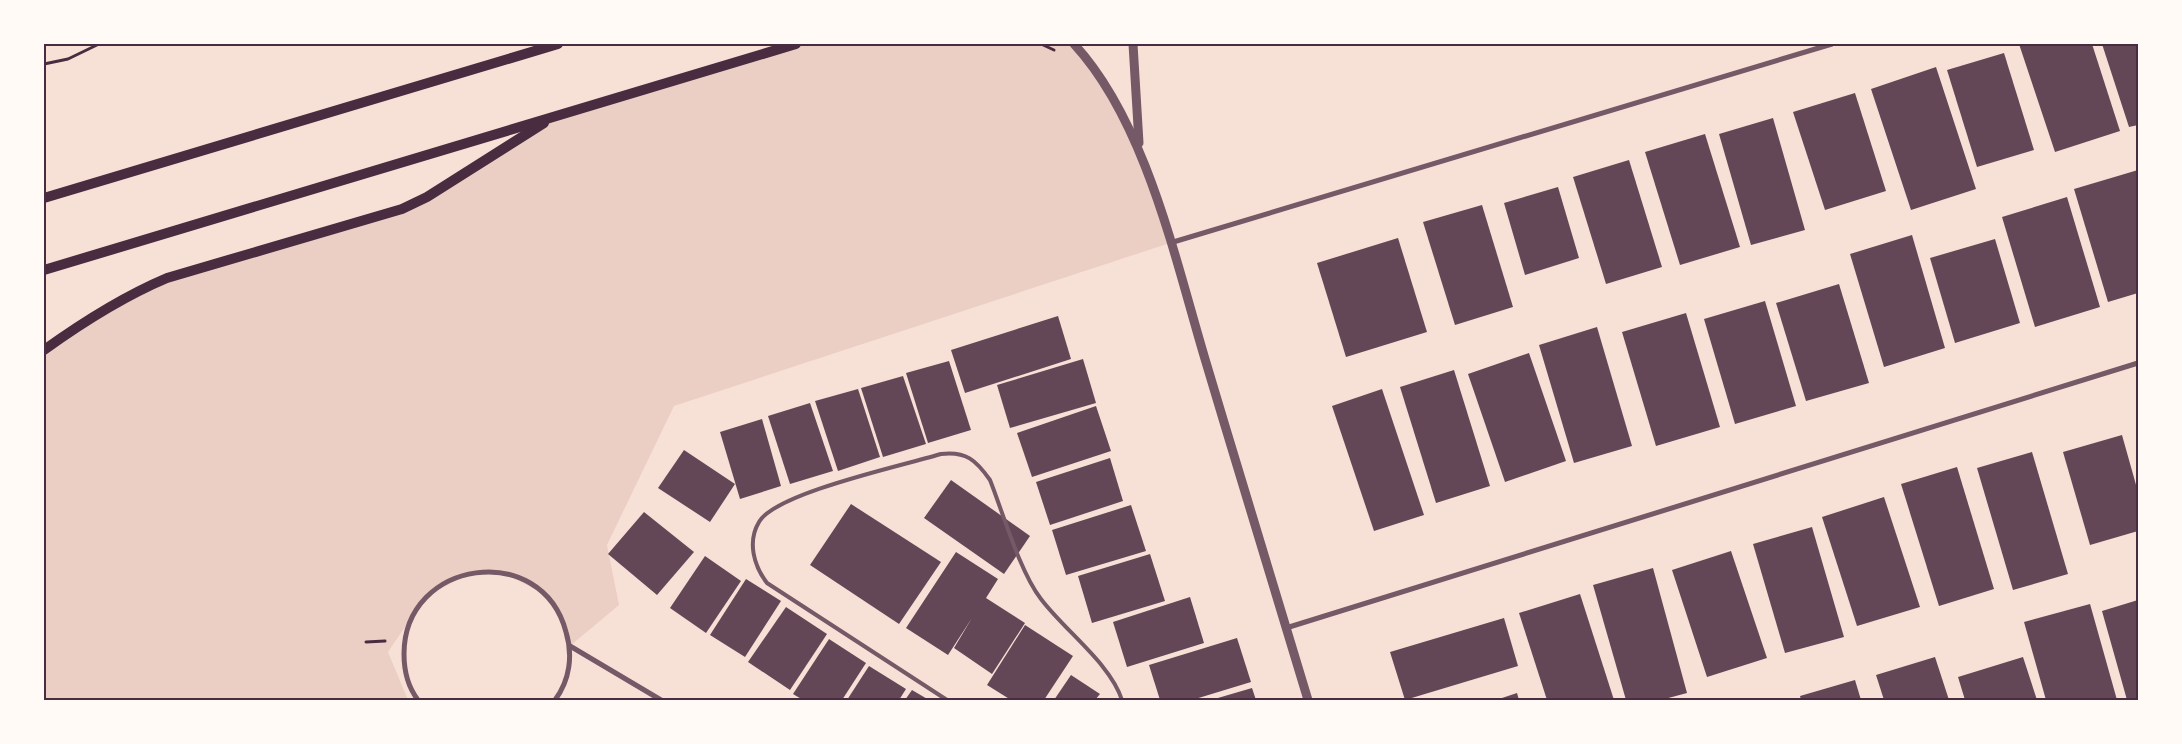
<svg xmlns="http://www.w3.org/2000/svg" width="2182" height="744" font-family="'Asap Condensed',sans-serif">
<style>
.green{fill:#ebcfc5}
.building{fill:#644757}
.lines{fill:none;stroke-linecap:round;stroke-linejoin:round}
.path{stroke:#4a2c40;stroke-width:3}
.service{stroke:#755966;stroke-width:4}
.minor{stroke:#755966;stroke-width:5}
.tertiary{stroke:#755966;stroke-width:9}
.secondary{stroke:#4a2c40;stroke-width:10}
.neatline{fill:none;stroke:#4a2c40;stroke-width:2}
</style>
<rect width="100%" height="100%" fill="#f7e1d7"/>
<!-- green -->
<polygon class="green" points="795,44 1078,44 1092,66 1145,168 1170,243 674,406 607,545 619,605 570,646 563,619 548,596 500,571 473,572 426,596 388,652 408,700 44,700 44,352 129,294 402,209 555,116"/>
<!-- building -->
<g class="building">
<polygon points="2019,44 2092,44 2120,131 2055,152"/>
<polygon points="2102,44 2138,44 2138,125 2129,127"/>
<polygon points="2004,53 2034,150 1977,167 1947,70"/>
<polygon points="1936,67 1976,189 1911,210 1871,89"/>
<polygon points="1855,93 1886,191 1825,210 1793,112"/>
<polygon points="1773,118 1805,230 1751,245 1719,134"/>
<polygon points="1705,134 1740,247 1680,265 1645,152"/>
<polygon points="1629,160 1662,267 1606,284 1573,177"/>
<polygon points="2138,170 2138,293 2108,302 2074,189"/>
<polygon points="1558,187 1579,258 1525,275 1504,203"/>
<polygon points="2067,197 2100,307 2035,327 2002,217"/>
<polygon points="1482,205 1513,307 1455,325 1423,222"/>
<polygon points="1912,235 1945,348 1884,367 1850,254"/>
<polygon points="1398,238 1427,332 1346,357 1317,263"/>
<polygon points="1995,239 2020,323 1955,343 1930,258"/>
<polygon points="1839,284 1869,383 1806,401 1776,303"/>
<polygon points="1765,301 1796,406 1735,424 1704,319"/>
<polygon points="1686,313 1720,427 1656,446 1622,332"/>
<polygon points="1058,316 1071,359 965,393 951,350"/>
<polygon points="1597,327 1632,446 1574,463 1539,345"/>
<polygon points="1529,353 1566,461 1505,482 1468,374"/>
<polygon points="1083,359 1096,403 1010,428 997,385"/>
<polygon points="949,361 971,430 928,443 906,373"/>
<polygon points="1454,370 1490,486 1436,503 1400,387"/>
<polygon points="903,376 926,444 883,457 861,388"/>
<polygon points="858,389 880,457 838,471 815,401"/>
<polygon points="1382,389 1424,515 1374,531 1332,406"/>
<polygon points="810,403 833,471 790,484 768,416"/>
<polygon points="1096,406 1111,451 1032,477 1017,433"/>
<polygon points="762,419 781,486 740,499 720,432"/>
<polygon points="2122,435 2138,492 2138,531 2090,545 2063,452"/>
<polygon points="684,450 735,484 710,522 658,488"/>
<polygon points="2032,452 2068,574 2013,590 1977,468"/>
<polygon points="1110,458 1123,501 1050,525 1036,482"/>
<polygon points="1957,467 1994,589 1939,606 1901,484"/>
<polygon points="951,480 1030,536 1004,574 924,518"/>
<polygon points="1884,497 1920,607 1857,626 1822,517"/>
<polygon points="851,504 941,562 899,624 810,565"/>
<polygon points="1131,505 1146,551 1066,575 1052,530"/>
<polygon points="644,512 694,552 657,595 608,554"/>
<polygon points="1812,527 1844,637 1785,653 1753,544"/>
<polygon points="1731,551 1767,658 1707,677 1672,570"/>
<polygon points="956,552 998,579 986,598 1025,623 992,674 954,648 972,618 948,655 906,628"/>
<polygon points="1150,554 1165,601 1092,623 1078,576"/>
<polygon points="705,556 741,581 706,633 670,608"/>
<polygon points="1653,568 1687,693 1661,700 1626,700 1593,585"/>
<polygon points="746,579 781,601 745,657 710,635"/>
<polygon points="1580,594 1614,700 1547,700 1519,613"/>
<polygon points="1190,597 1204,643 1127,667 1113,622"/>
<polygon points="2138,600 2138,700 2127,700 2102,611"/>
<polygon points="2090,604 2117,700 2046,700 2024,622"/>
<polygon points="786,607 827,634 790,690 748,662"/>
<polygon points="1504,618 1518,666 1405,700 1390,652"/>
<polygon points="1025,625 1073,656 1044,700 1011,700 987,685"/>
<polygon points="1237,638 1251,682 1192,700 1160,700 1149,665"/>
<polygon points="829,639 866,663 842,700 803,700 793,694"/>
<polygon points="1935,657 1949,700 1884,700 1876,675"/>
<polygon points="2023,657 2037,700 1965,700 1958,677"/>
<polygon points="869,666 906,689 899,700 847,700"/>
<polygon points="1071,675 1100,694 1095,700 1054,700"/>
<polygon points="1855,680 1861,700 1801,700 1800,696"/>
<polygon points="1252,688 1256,700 1211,700"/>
<polygon points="912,690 929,700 905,700"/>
<polygon points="1517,693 1519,700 1496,700"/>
</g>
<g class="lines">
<!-- path -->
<g class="path">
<polyline points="1041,44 1054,50"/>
<polyline points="44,64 68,59 99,44"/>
<polyline points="366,642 385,641"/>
</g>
<!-- service -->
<path class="service" d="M 947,700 L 767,583 C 754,566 747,542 759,522 C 775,493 905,465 941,454 C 966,451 976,460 990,480 C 1003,513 1020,572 1041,599 C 1065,631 1110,663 1122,700"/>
<!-- minor -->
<g class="minor">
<polyline points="1170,243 1832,44"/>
<polyline points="1286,628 2138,363"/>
<polyline points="570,646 661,700"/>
<path d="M 418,700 C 408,687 404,671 404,654 C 404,559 542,540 566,632 C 573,655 570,680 555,700"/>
</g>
<!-- tertiary -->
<g class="tertiary">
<path d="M 1074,44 C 1146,122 1175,259 1205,359 C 1239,473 1274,587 1308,700"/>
<polyline points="1133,44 1139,143"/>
</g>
<!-- secondary -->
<g class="secondary">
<polyline points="44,198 558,44"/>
<polyline points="44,270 796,44"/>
<path d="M 44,350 C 83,322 122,297 167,278 L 402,209 L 427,197 L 544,123"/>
</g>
</g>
<!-- border -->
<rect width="2182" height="744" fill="none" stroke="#fffaf5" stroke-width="90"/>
<rect x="45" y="45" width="2092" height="654" class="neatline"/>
</svg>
